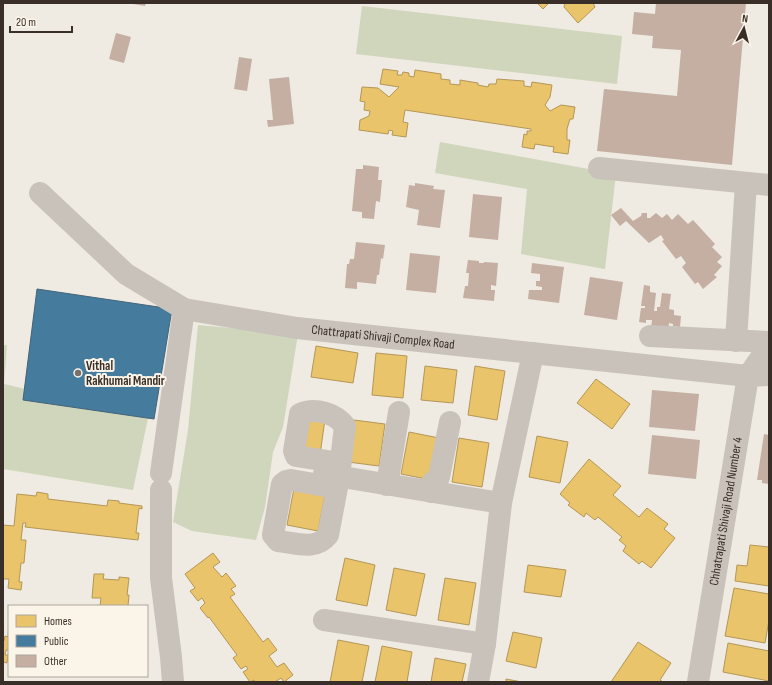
<svg xmlns="http://www.w3.org/2000/svg" width="772" height="685" font-family="'Sofia Sans Condensed',sans-serif">
<style>
.green{fill:#cfd6bb}
.homes{fill:#e9c46a;stroke:#b49756}
.public{fill:#457b9d;stroke:#42647a}
.building{fill:#c4afa2}
.lines{fill:none;stroke-linecap:round;stroke-linejoin:round}
.minor{stroke:#c8c2bb;stroke-width:22}
.poi-dot{fill:#797069;stroke:#fbf4e9;stroke-width:1.5}
.labels{text-anchor:middle;dominant-baseline:central;stroke-width:4;stroke-linejoin:round;paint-order:stroke}
.street-label{font-size:13px;fill:#3a2f28;stroke:#fbf4e9}
.poi-label{font-size:13px;font-weight:bold;fill:#3a2f28;stroke:#fbf4e9;text-anchor:start}
</style>
<rect width="100%" height="100%" fill="#efeae2"/>
<!-- green -->
<g class="green">
<polygon points="362,6 622,36 617,84 356,54"/>
<polygon points="440,142 616,174 605,269 521,254 527,189 435,173"/>
<polygon points="198,325 298,334 283,427 273,452 265,507 256,540 192,531 173,522 188,430"/>
<polygon points="3,345 7,345 4,384 148,418 133,490 3,469"/>
</g>
<!-- homes -->
<g class="homes">
<polygon points="537,3 549,3 543,9"/>
<polygon points="565,3 593,3 595,7 578,23 564,7"/>
<polygon points="383,69 398,71 397,75 402,75 403,72 409,73 409,76 414,77 415,70 441,74 441,79 450,80 450,84 460,85 460,80 478,83 478,85 488,87 489,84 496,84 497,79 524,81 524,86 531,87 532,82 552,85 550,97 545,105 550,111 561,105 575,107 573,119 570,119 567,129 567,140 570,140 568,154 553,152 554,147 535,144 534,149 522,147 524,134 527,135 527,131 531,131 531,129 405,110 403,122 408,123 406,137 392,135 393,131 389,130 388,134 359,130 360,120 369,116 370,111 364,110 365,102 360,101 362,87 378,88 389,97 399,87 380,84"/>
<polygon points="316,346 358,353 353,383 311,377"/>
<polygon points="376,353 407,356 403,398 372,395"/>
<polygon points="425,366 457,370 453,403 421,400"/>
<polygon points="475,366 505,371 497,420 468,415"/>
<polygon points="596,379 630,404 612,429 577,403"/>
<polygon points="305,415 325,419 320,455 299,450"/>
<polygon points="354,420 385,424 379,466 348,462"/>
<polygon points="409,432 439,438 431,480 401,474"/>
<polygon points="537,436 568,442 560,483 529,477"/>
<polygon points="459,438 489,443 482,487 452,482"/>
<polygon points="589,459 621,486 613,495 639,517 647,508 668,524 664,529 675,538 651,568 642,561 639,564 623,551 626,546 619,540 622,537 598,517 595,520 586,513 584,517 568,505 570,503 560,494"/>
<polygon points="295,483 326,489 318,531 287,525"/>
<polygon points="37,492 48,494 48,499 107,506 108,500 119,501 119,503 142,506 142,509 139,508 136,533 139,533 138,540 25,527 26,523 23,523 21,540 26,540 24,563 21,563 19,582 22,582 21,590 8,588 9,579 3,579 3,525 14,526 17,494 36,496"/>
<polygon points="750,545 769,547 769,586 735,581 737,565 747,566"/>
<polygon points="213,553 220,562 213,567 222,577 226,573 236,586 231,589 235,594 230,597 263,642 268,638 277,650 269,656 277,667 284,663 293,675 284,682 281,678 275,682 255,682 254,680 250,682 243,672 248,669 246,666 241,669 233,658 237,655 209,617 208,618 200,608 205,603 202,598 198,601 190,591 195,588 185,574"/>
<polygon points="345,558 375,565 367,606 336,600"/>
<polygon points="528,565 566,570 561,597 524,592"/>
<polygon points="394,568 425,574 416,616 386,610"/>
<polygon points="94,574 104,574 103,579 119,580 119,577 129,578 127,595 129,595 128,606 100,606 101,598 92,598"/>
<polygon points="445,578 476,583 469,625 438,620"/>
<polygon points="734,588 769,594 769,620 765,643 725,636"/>
<polygon points="9,622 9,650 6,650 5,655 8,655 7,663 3,662 3,641 4,641 5,636 8,637"/>
<polygon points="513,632 542,638 536,668 506,661"/>
<polygon points="338,640 369,646 362,682 330,682"/>
<polygon points="638,642 671,663 660,680 663,682 611,682"/>
<polygon points="728,643 769,651 769,681 723,672"/>
<polygon points="382,646 412,652 407,682 375,682"/>
<polygon points="435,658 466,664 462,682 431,682"/>
<polygon points="506,679 522,682 506,682"/>
</g>
<!-- public -->
<polygon class="public" points="37,289 172,309 154,419 23,400"/>
<!-- building -->
<g class="building">
<polygon points="127,3 146,3 145,6"/>
<polygon points="656,3 746,3 732,165 597,151 604,89 677,96 681,50 652,48 653,36 632,34 634,12 655,14"/>
<polygon points="116,33 131,37 124,63 109,59"/>
<polygon points="239,57 252,59 247,91 234,89"/>
<polygon points="289,77 294,124 268,127 267,120 273,120 269,79"/>
<polygon points="363,165 379,167 378,180 382,180 380,202 376,201 374,219 362,218 362,212 352,211 356,169 363,169"/>
<polygon points="415,183 434,186 433,189 445,190 440,228 417,225 419,210 406,207 409,185 415,186"/>
<polygon points="473,194 502,197 498,240 469,237"/>
<polygon points="621,208 633,221 641,216 642,213 647,213 647,218 650,218 656,213 662,218 667,214 672,220 678,214 688,224 693,220 715,244 712,247 722,257 717,262 722,266 714,275 717,277 703,289 698,282 695,284 682,267 686,263 681,256 676,259 662,241 664,240 661,235 649,243 626,221 620,226 611,215"/>
<polygon points="356,242 385,245 383,259 381,258 379,275 377,275 376,284 357,282 357,289 345,288 347,264 349,264 350,259 354,259"/>
<polygon points="410,253 440,256 436,293 406,290"/>
<polygon points="468,260 479,261 479,263 484,263 484,262 498,263 496,286 491,285 491,290 495,290 494,301 463,298 465,286 468,286 469,273 466,273"/>
<polygon points="532,263 564,267 559,303 528,299 529,290 542,290 542,287 536,286 536,281 540,281 540,274 531,273"/>
<polygon points="590,277 623,282 617,320 584,315"/>
<polygon points="644,285 650,286 650,292 656,293 654,311 657,311 657,307 660,307 662,293 671,294 669,309 674,310 674,315 681,316 680,327 673,326 673,324 669,323 668,331 651,329 652,320 646,320 646,323 639,322 641,308 645,308 645,306 641,306"/>
<polygon points="652,390 699,394 695,431 649,427"/>
<polygon points="764,434 769,435 769,484 762,483 762,480 757,480"/>
<polygon points="652,435 700,440 696,479 648,474"/>
</g>
<g class="lines">
<!-- minor -->
<g class="minor">
<polyline points="599,168 769,185"/>
<path id="s1" d="M 40,193 L 126,274 L 184,309 L 297,328 L 748,376 L 769,375"/>
<polyline points="650,336 769,342"/>
<polyline points="736,341 746,183"/>
<polyline points="161,473 184,309"/>
<polyline points="324,474 501,503"/>
<polyline points="387,485 399,412"/>
<path d="M 337,488 L 291,480 L 286,481 L 282,484 L 273,535 L 278,541 C 296,543 316,551 328,535 L 339,477 L 345,426 C 335,413 315,407 300,414 L 294,451 L 296,456 L 340,463"/>
<polyline points="161,490 161,578 171,657 173,682"/>
<polyline points="431,492 432,483 439,477 450,422"/>
<polyline points="324,620 485,644"/>
<polyline points="478,682 485,644 501,503 533,353"/>
<path id="s2" d="M 698,682 L 748,376 L 769,346"/>
</g>
</g>
<!-- markers -->
<circle class="poi-dot" cx="78" cy="373" r="4"/>
<g class="labels">
<!-- street labels -->
<g class="street-label">
<text stroke="none"><textPath href="#s1" startOffset="387">Chattrapati Shivaji Complex Road</textPath></text>
<text stroke="none"><textPath href="#s2" startOffset="173">Chhatrapati Shivaji Road Number 4</textPath></text>
</g>
<!-- poi labels -->
<g class="poi-label">
<text x="86" y="366">Vithal<tspan x="86" dy="15">Rakhumai Mandir</tspan></text>
</g>
</g>
<!-- border -->
<rect width="772" height="685" fill="none" stroke="#3a2f28" stroke-width="8"/>
<!-- legend -->
<rect x="8" y="605" width="140" height="72" fill="#fbf4e9" stroke="#aea59c"/>
<rect x="16" y="615" width="20" height="12" fill="#e9c46a" stroke="#aea59c"/>
<text x="44" y="625" font-size="12" fill="#3a2f28">Homes</text>
<rect x="16" y="635" width="20" height="12" fill="#457b9d" stroke="#aea59c"/>
<text x="44" y="645" font-size="12" fill="#3a2f28">Public</text>
<rect x="16" y="655" width="20" height="12" fill="#c4afa2" stroke="#aea59c"/>
<text x="44" y="665" font-size="12" fill="#3a2f28">Other</text>
<!-- north arrow -->
<g transform="translate(744 28) rotate(7)" stroke="#fbf4e9" stroke-width="3" paint-order="stroke">
<path d="M0-3L7 15L0 10L-7 15Z" fill="#3a2f28"/>
<text y="-6" font-size="11" font-weight="bold" text-anchor="middle" fill="#3a2f28">N</text>
</g>
<!-- scale -->
<path d="M10 26v6h62v-6" fill="none" stroke="#3a2f28" stroke-width="2"/>
<text x="16" y="26" font-size="12" fill="#3a2f28" stroke="#fbf4e9" stroke-width="3" paint-order="stroke">20 m</text>
</svg>
